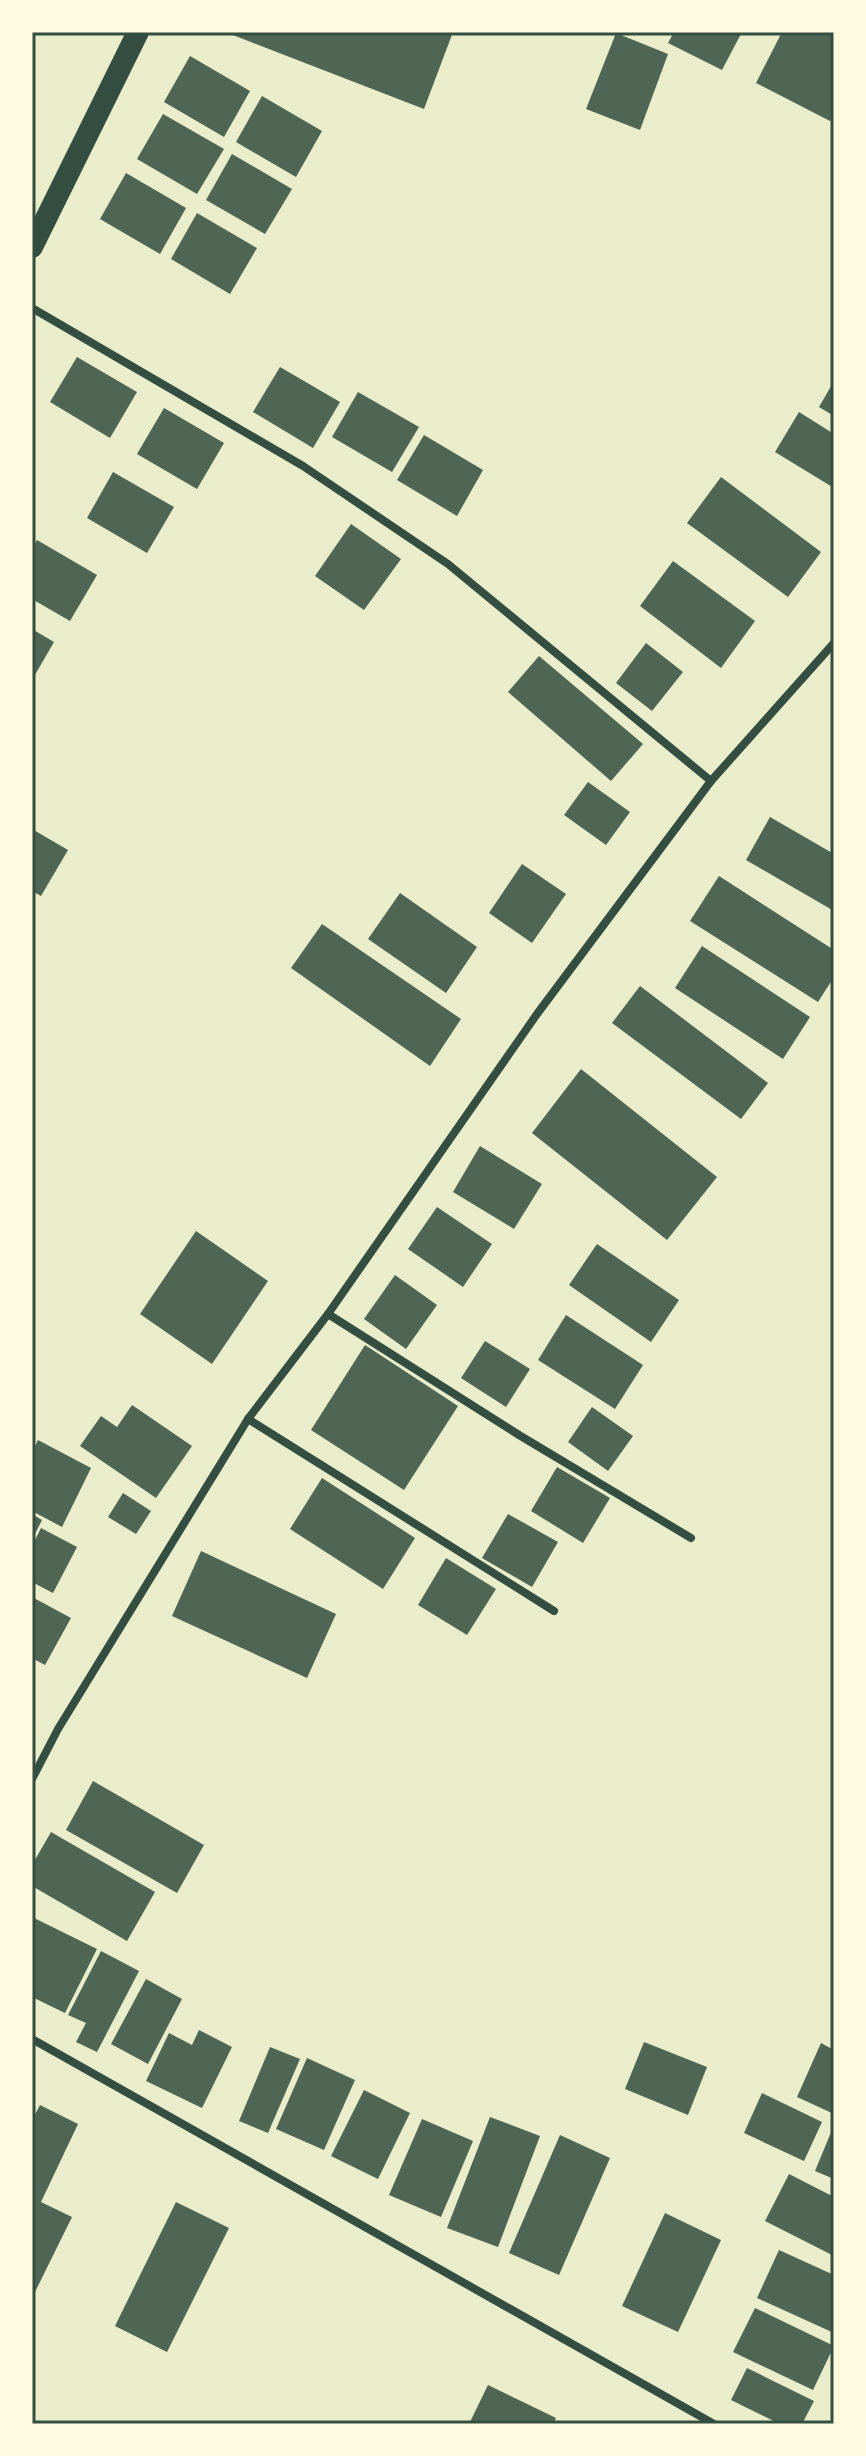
<svg xmlns="http://www.w3.org/2000/svg" width="866" height="2456" font-family="'DM Sans',sans-serif">
<style>
.building{fill:#4f6655}
.lines{fill:none;stroke-linecap:round;stroke-linejoin:round}
.minor{stroke:#344e41;stroke-width:8}
.trunk{stroke:#344e41;stroke-width:22}
.neatline{fill:none;stroke:#344e41;stroke-width:3}
</style>
<rect width="100%" height="100%" fill="#e9edc9"/>
<!-- building -->
<g class="building">
<polygon points="225,32 453,32 424,109"/>
<polygon points="674,32 742,32 722,70 668,43"/>
<polygon points="782,32 834,32 834,113 830,121 756,83"/>
<polygon points="616,33 668,54 640,130 586,109"/>
<polygon points="190,56 250,91 224,137 164,102"/>
<polygon points="262,96 322,131 296,177 236,142"/>
<polygon points="163,114 224,149 197,194 137,159"/>
<polygon points="232,154 292,189 265,234 206,200"/>
<polygon points="126,173 186,208 160,254 100,219"/>
<polygon points="197,213 257,248 230,294 171,259"/>
<polygon points="77,357 137,392 110,438 50,402"/>
<polygon points="280,367 340,402 313,448 253,412"/>
<polygon points="834,381 834,416 819,407"/>
<polygon points="358,392 419,427 392,472 332,437"/>
<polygon points="164,408 224,443 197,489 137,454"/>
<polygon points="799,412 834,434 834,488 775,452"/>
<polygon points="424,435 483,470 457,516 397,480"/>
<polygon points="113,472 174,507 147,553 87,518"/>
<polygon points="721,477 821,552 788,597 687,523"/>
<polygon points="351,524 401,559 364,610 315,576"/>
<polygon points="37,540 97,575 70,621 32,599 32,549"/>
<polygon points="673,561 755,621 721,668 640,606"/>
<polygon points="32,629 54,642 32,680"/>
<polygon points="646,643 683,672 652,711 616,683"/>
<polygon points="539,656 643,744 611,781 508,692"/>
<polygon points="588,782 630,812 606,845 564,815"/>
<polygon points="770,817 834,854 834,911 746,860"/>
<polygon points="32,829 68,850 41,896 32,891"/>
<polygon points="522,864 566,894 532,943 489,913"/>
<polygon points="719,876 834,950 834,977 818,1002 690,921"/>
<polygon points="400,893 477,947 446,993 368,939"/>
<polygon points="322,924 461,1019 430,1066 291,968"/>
<polygon points="702,946 810,1017 783,1059 675,988"/>
<polygon points="640,986 768,1083 741,1119 612,1023"/>
<polygon points="581,1069 717,1177 667,1240 532,1133"/>
<polygon points="480,1146 542,1184 514,1229 453,1192"/>
<polygon points="437,1207 492,1244 463,1287 408,1249"/>
<polygon points="196,1231 268,1281 212,1364 140,1314"/>
<polygon points="597,1244 679,1300 651,1342 569,1285"/>
<polygon points="395,1275 437,1305 406,1349 364,1319"/>
<polygon points="566,1315 643,1365 615,1409 538,1360"/>
<polygon points="485,1341 530,1369 506,1407 461,1378"/>
<polygon points="365,1345 458,1406 404,1490 311,1430"/>
<polygon points="132,1405 192,1446 156,1498 80,1446 101,1416 117,1427"/>
<polygon points="592,1407 633,1436 608,1471 568,1442"/>
<polygon points="38,1440 91,1468 62,1527 32,1511 32,1452"/>
<polygon points="557,1467 610,1498 583,1543 531,1511"/>
<polygon points="322,1478 415,1538 383,1589 290,1529"/>
<polygon points="123,1493 151,1511 136,1534 108,1517"/>
<polygon points="32,1514 42,1520 32,1540"/>
<polygon points="508,1514 558,1542 532,1587 482,1558"/>
<polygon points="41,1528 77,1547 53,1593 32,1582 32,1546"/>
<polygon points="201,1551 336,1614 307,1678 172,1616"/>
<polygon points="446,1558 496,1589 467,1635 418,1605"/>
<polygon points="32,1597 71,1618 45,1665 32,1658"/>
<polygon points="93,1781 204,1845 177,1893 66,1830"/>
<polygon points="51,1832 155,1892 127,1941 32,1886 32,1865"/>
<polygon points="32,1917 97,1949 65,2013 32,1997"/>
<polygon points="101,1951 139,1971 97,2052 76,2042 86,2023 68,2015"/>
<polygon points="146,1979 182,1999 148,2064 111,2044"/>
<polygon points="199,2030 232,2047 202,2108 146,2081 169,2033 192,2045"/>
<polygon points="644,2042 707,2067 688,2115 625,2089"/>
<polygon points="821,2043 834,2050 834,2114 797,2097"/>
<polygon points="270,2047 300,2059 268,2133 239,2121"/>
<polygon points="307,2058 355,2080 324,2150 276,2129"/>
<polygon points="364,2090 410,2113 378,2179 331,2156"/>
<polygon points="762,2093 822,2122 804,2161 744,2133"/>
<polygon points="40,2105 78,2124 41,2202 72,2217 34,2294 32,2293 32,2120"/>
<polygon points="490,2117 540,2136 498,2247 447,2228"/>
<polygon points="422,2119 473,2141 441,2217 389,2195"/>
<polygon points="834,2125 834,2179 815,2171"/>
<polygon points="560,2135 610,2158 559,2275 509,2253"/>
<polygon points="789,2174 834,2197 834,2256 765,2221"/>
<polygon points="176,2202 229,2228 167,2352 115,2326"/>
<polygon points="665,2213 721,2240 678,2332 622,2306"/>
<polygon points="779,2250 834,2275 834,2333 757,2298"/>
<polygon points="755,2308 834,2346 813,2390 733,2352"/>
<polygon points="747,2368 814,2401 802,2424 780,2424 731,2400"/>
<polygon points="488,2385 556,2418 553,2424 469,2424"/>
</g>
<g class="lines">
<!-- minor -->
<g class="minor">
<polyline points="32,308 303,466 448,564 711,781"/>
<polyline points="328,1314 519,1435 691,1538"/>
<polyline points="248,1419 554,1611"/>
<polyline points="32,1779 58,1729 248,1419 328,1314 537,1014 711,781 834,643"/>
<polyline points="32,2039 714,2424"/>
</g>
<!-- trunk -->
<polyline class="trunk" points="32,247 138,32"/>
</g>
<!-- border -->
<rect width="866" height="2456" fill="none" stroke="#fefae0" stroke-width="68"/>
<rect x="34" y="34" width="798" height="2388" class="neatline"/>
</svg>
